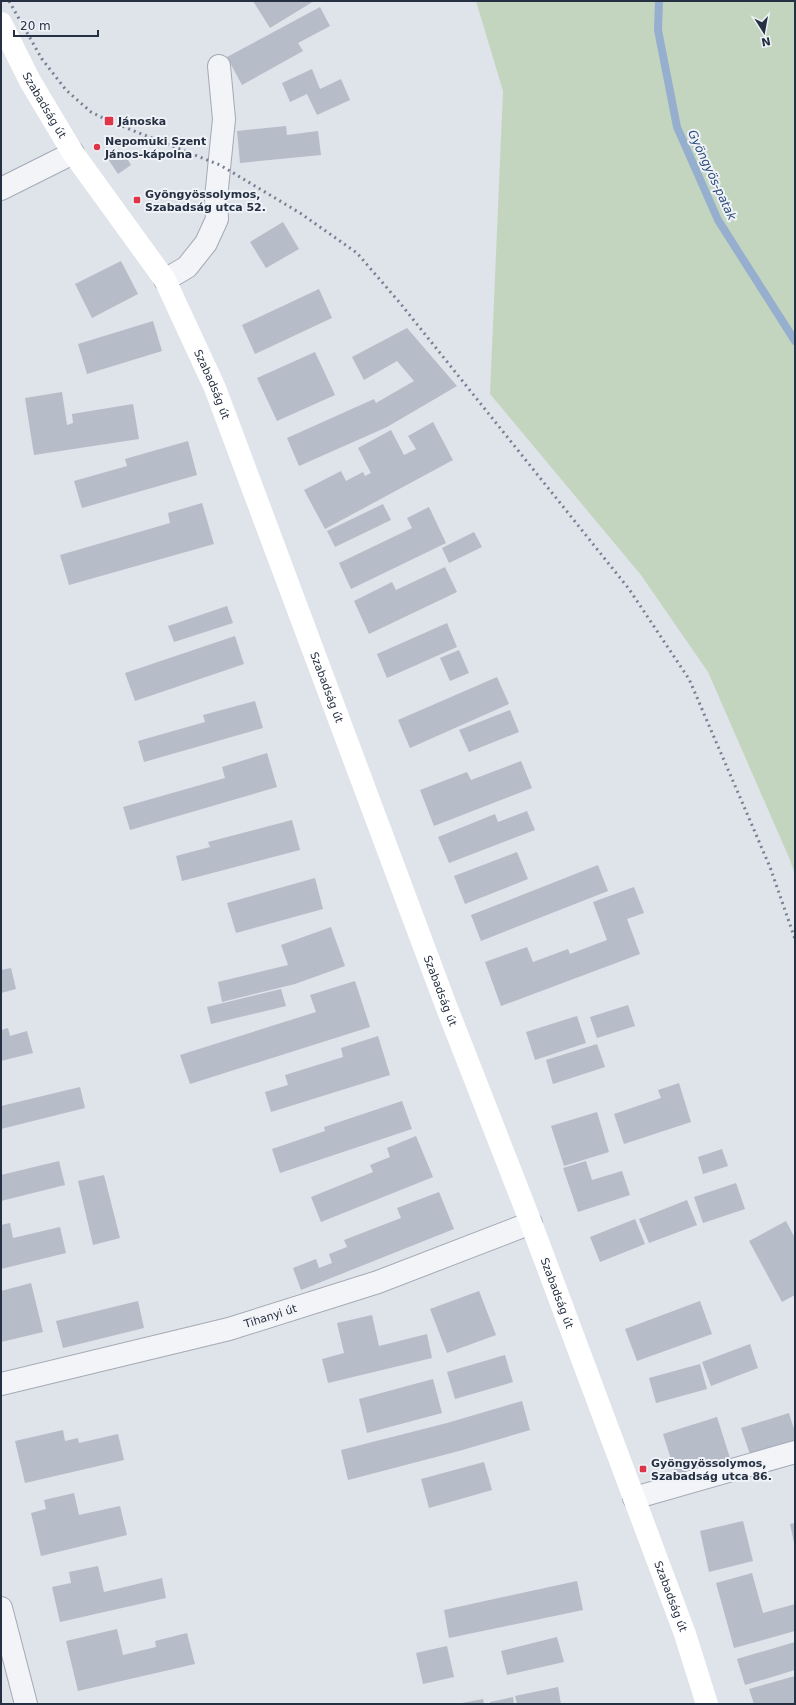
<svg xmlns="http://www.w3.org/2000/svg" width="796" height="1705" font-family="'DejaVu Sans',sans-serif">
<style>
.green{fill:#c4d5bf}
.lines{fill:none;stroke-linecap:round;stroke-linejoin:round}
.stream{stroke:#96afce;stroke-width:8}
.building{fill:#b6bcc8}
.street-casing{stroke:#a4aab5;stroke-width:24}
.street{stroke:#f3f4f8;stroke-width:22}
.secondary{stroke:#fff;stroke-width:22}
.rail{stroke:#778196;stroke-width:3;stroke-dasharray:2 4;stroke-linecap:butt}
.poi-dot{fill:#de3648;stroke:#eff2f7;stroke-width:1.5}
.labels{text-anchor:middle;dominant-baseline:central;stroke-width:4;stroke-linejoin:round;paint-order:stroke}
.street-label{font-size:11px;fill:#263043;stroke:#eff2f7}
.poi-label{font-size:11px;font-weight:bold;fill:#263043;stroke:#eff2f7;text-anchor:start}
.water-label{font-size:12px;font-style:italic;fill:#2b4c7c;stroke:#eff2f7}
</style>
<rect width="100%" height="100%" fill="#dfe3ea"/>
<!-- green -->
<polygon class="green" points="476,1 795,1 795,875 790,860 708,672 641,575 490,394 503,91"/>
<g class="lines">
<!-- stream -->
<polyline class="stream" points="659,1 658,30 677,127 718,220 795,341"/>
</g>
<!-- building -->
<g class="building">
<polygon points="253,1 314,1 270,28"/>
<polygon points="320,7 330,26 298,43 303,51 242,85 227,57"/>
<polygon points="312,69 320,89 341,79 350,100 317,115 307,94 290,102 282,83"/>
<polygon points="286,126 287,135 318,131 321,155 240,163 237,131"/>
<polygon points="122,150 131,165 118,174 108,159"/>
<polygon points="283,222 299,249 266,268 250,242"/>
<polygon points="121,261 138,294 92,318 75,284"/>
<polygon points="319,289 332,318 255,354 242,325"/>
<polygon points="153,321 162,351 87,374 78,344"/>
<polygon points="407,328 457,386 387,427 299,466 287,438 374,399 376,403 414,381 397,361 364,380 352,357"/>
<polygon points="315,352 335,395 277,421 257,378"/>
<polygon points="62,392 67,425 73,423 72,414 133,404 139,439 34,455 25,398"/>
<polygon points="433,422 453,460 325,529 304,490 341,471 346,481 363,472 365,476 371,473 358,448 391,430 404,455 416,449 408,436"/>
<polygon points="188,441 197,475 82,508 74,481 127,466 125,459"/>
<polygon points="202,503 214,544 69,585 60,555 170,523 168,513"/>
<polygon points="383,504 391,520 335,547 327,531"/>
<polygon points="429,507 446,543 351,589 339,563 412,528 407,518"/>
<polygon points="474,532 482,547 449,563 442,548"/>
<polygon points="445,567 457,592 369,634 354,601 392,582 396,590"/>
<polygon points="227,606 233,623 174,642 168,626"/>
<polygon points="447,623 457,647 387,678 377,654"/>
<polygon points="235,636 244,664 135,701 125,673"/>
<polygon points="459,650 469,673 450,681 440,658"/>
<polygon points="497,677 509,704 410,748 398,720"/>
<polygon points="255,701 263,728 144,762 138,741 205,722 203,715"/>
<polygon points="510,710 519,732 469,752 459,730"/>
<polygon points="267,753 277,787 130,830 123,807 225,778 222,767"/>
<polygon points="521,761 532,788 434,826 420,790 467,772 471,780"/>
<polygon points="527,811 535,830 449,863 438,837 495,814 498,822"/>
<polygon points="292,820 300,850 182,881 176,856 210,847 208,842"/>
<polygon points="517,852 528,879 465,904 454,876"/>
<polygon points="598,865 608,891 481,941 471,915"/>
<polygon points="315,878 323,909 236,933 227,903"/>
<polygon points="634,887 644,913 627,919 640,954 501,1006 485,962 527,947 533,962 568,949 570,954 607,940 593,902"/>
<polygon points="331,927 345,966 295,984 222,1002 218,982 288,965 281,945"/>
<polygon points="11,968 16,989 1,993 1,970"/>
<polygon points="355,981 370,1027 190,1084 180,1055 316,1012 310,995"/>
<polygon points="281,989 286,1006 211,1024 207,1007"/>
<polygon points="628,1005 635,1026 597,1038 590,1017"/>
<polygon points="577,1016 586,1043 535,1060 526,1032"/>
<polygon points="8,1028 10,1036 27,1031 33,1053 1,1061 1,1030"/>
<polygon points="378,1036 390,1075 271,1112 265,1092 288,1085 285,1075 343,1057 341,1048"/>
<polygon points="597,1044 605,1067 553,1084 546,1060"/>
<polygon points="679,1083 691,1122 624,1144 614,1114 661,1098 658,1090"/>
<polygon points="80,1087 85,1108 1,1129 1,1106"/>
<polygon points="402,1101 412,1129 280,1173 272,1149 325,1131 324,1127"/>
<polygon points="597,1112 609,1152 564,1166 551,1126"/>
<polygon points="416,1136 433,1177 321,1222 311,1197 373,1172 370,1165 390,1157 387,1148"/>
<polygon points="722,1149 728,1166 703,1174 698,1157"/>
<polygon points="59,1161 65,1185 1,1201 1,1175"/>
<polygon points="586,1161 592,1180 622,1171 630,1195 578,1212 563,1168"/>
<polygon points="104,1175 120,1238 93,1245 78,1181"/>
<polygon points="736,1183 745,1209 703,1223 694,1197"/>
<polygon points="439,1192 454,1229 301,1290 293,1268 316,1259 319,1268 332,1263 329,1254 347,1247 344,1240 401,1218 397,1208"/>
<polygon points="687,1200 697,1225 649,1243 639,1219"/>
<polygon points="635,1219 645,1244 600,1262 590,1237"/>
<polygon points="786,1221 795,1238 795,1295 782,1302 749,1241"/>
<polygon points="10,1223 13,1238 60,1227 66,1253 1,1269 1,1225"/>
<polygon points="31,1283 43,1332 1,1342 1,1291"/>
<polygon points="479,1291 496,1335 447,1353 430,1309"/>
<polygon points="138,1301 144,1328 63,1348 56,1321"/>
<polygon points="700,1301 712,1334 637,1361 625,1329"/>
<polygon points="372,1315 379,1346 427,1334 432,1358 328,1383 322,1359 344,1353 337,1323"/>
<polygon points="750,1344 758,1368 711,1386 702,1362"/>
<polygon points="505,1355 513,1382 455,1399 447,1372"/>
<polygon points="700,1364 707,1389 656,1403 649,1378"/>
<polygon points="433,1379 442,1413 367,1433 359,1399"/>
<polygon points="522,1401 530,1430 459,1451 348,1480 341,1450 447,1423"/>
<polygon points="789,1413 795,1432 795,1443 751,1457 741,1428"/>
<polygon points="717,1417 730,1458 676,1475 663,1434"/>
<polygon points="63,1430 65,1441 78,1438 79,1443 118,1434 124,1460 25,1483 15,1441"/>
<polygon points="484,1462 492,1490 429,1508 421,1479"/>
<polygon points="74,1493 79,1515 120,1506 127,1535 41,1556 31,1513 46,1509 44,1500"/>
<polygon points="743,1521 753,1561 709,1572 700,1531"/>
<polygon points="795,1523 795,1543 794,1543 790,1524"/>
<polygon points="98,1566 104,1592 162,1578 166,1598 60,1622 52,1587 71,1583 69,1572"/>
<polygon points="752,1573 763,1613 795,1604 795,1631 734,1648 716,1583"/>
<polygon points="577,1581 583,1610 449,1638 444,1610"/>
<polygon points="117,1629 123,1655 156,1647 155,1641 187,1633 195,1664 78,1691 66,1641"/>
<polygon points="557,1637 564,1662 507,1675 501,1651"/>
<polygon points="795,1642 795,1670 745,1685 737,1659"/>
<polygon points="447,1646 454,1677 423,1684 416,1653"/>
<polygon points="795,1676 795,1704 754,1704 749,1689"/>
<polygon points="558,1687 561,1704 517,1704 515,1696"/>
<polygon points="513,1697 514,1704 490,1704 490,1702"/>
<polygon points="483,1699 484,1704 463,1704 462,1703"/>
</g>
<g class="lines">
<!-- street casing -->
<g class="street-casing">
<g id="street">
<polyline points="1,189 73,153"/>
<polyline points="165,280 187,267 206,243 217,219 216,198 224,119 219,66"/>
<path id="s1" d="M 1,1384 L 229,1329 L 378,1282 L 531,1223"/>
<polyline points="634,1498 795,1452"/>
<polyline points="1,1608 26,1704"/>
</g>
</g>
<!-- street -->
<use href="#street" class="street"/>
<!-- secondary -->
<path class="secondary" id="s2" d="M 1,23 L 30,81 L 73,153 L 165,280 L 215,388 L 445,1003 L 531,1223 L 685,1634 L 707,1704"/>
<!-- rail -->
<polyline class="rail" points="9,1 42,59 66,90 91,112 109,121 220,165 300,213 357,253 400,303 629,589 689,679 770,867 795,939"/>
</g>
<!-- markers -->
<g class="poi-dot">
<rect x="104" y="116" width="10" height="10" rx="2"/>
<circle cx="97" cy="147" r="4"/>
<rect x="133" y="196" width="8" height="8" rx="2"/>
<rect x="639" y="1465" width="8" height="8" rx="2"/>
</g>
<g class="labels">
<!-- street labels -->
<g class="street-label">
<text stroke="none"><textPath href="#s2" startOffset="93">Szabadság út</textPath></text>
<text stroke="none"><textPath href="#s2" startOffset="420">Szabadság út</textPath></text>
<text stroke="none"><textPath href="#s2" startOffset="744">Szabadság út</textPath></text>
<text stroke="none"><textPath href="#s2" startOffset="1068">Szabadság út</textPath></text>
<text stroke="none"><textPath href="#s2" startOffset="1392">Szabadság út</textPath></text>
<text stroke="none"><textPath href="#s1" startOffset="278">Tihanyi út</textPath></text>
<text stroke="none"><textPath href="#s2" startOffset="1716">Szabadság út</textPath></text>
</g>
<!-- poi labels -->
<g class="poi-label">
<text x="118" y="121">Jánoska</text>
<text x="105" y="141">Nepomuki Szent<tspan x="105" dy="13">János-kápolna</tspan></text>
<text x="145" y="194">Gyöngyössolymos,<tspan x="145" dy="13">Szabadság utca 52.</tspan></text>
<text x="651" y="1463">Gyöngyössolymos,<tspan x="651" dy="13">Szabadság utca 86.</tspan></text>
</g>
<!-- water labels -->
<g class="water-label">
<text transform="translate(712 175) rotate(65)">Gyöngyös-patak</text>
</g>
</g>
<!-- border -->
<rect width="796" height="1705" fill="none" stroke="#263043" stroke-width="4"/>
<!-- north arrow -->
<g transform="translate(764 32) rotate(169)" stroke="#eff2f7" stroke-width="3" paint-order="stroke">
<path d="M0-3L7 15L0 10L-7 15Z" fill="#263043"/>
<text y="-6" font-size="11" font-weight="bold" text-anchor="middle" fill="#263043">N</text>
</g>
<!-- scale -->
<path d="M14 30v6h84v-6" fill="none" stroke="#263043" stroke-width="2"/>
<text x="20" y="30" font-size="12" fill="#263043" stroke="#eff2f7" stroke-width="3" paint-order="stroke">20 m</text>
</svg>
